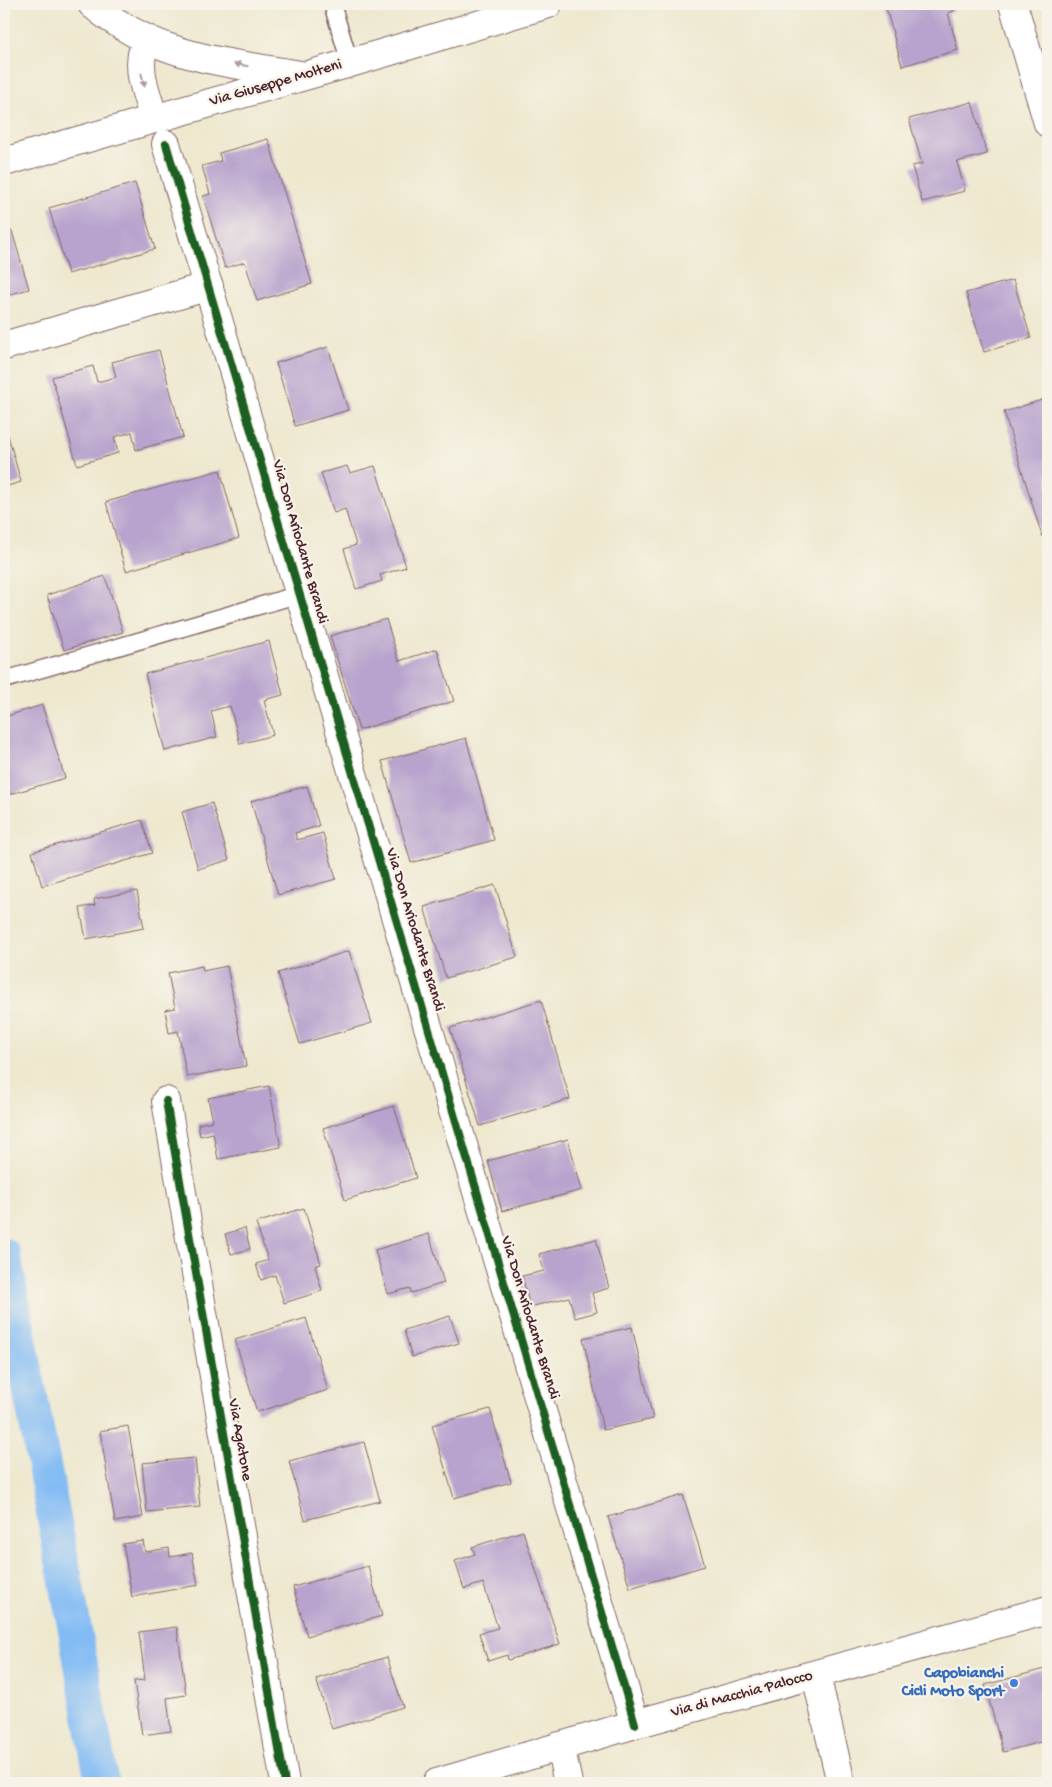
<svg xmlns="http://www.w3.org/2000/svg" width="1052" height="1787" font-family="'Gochi Hand',sans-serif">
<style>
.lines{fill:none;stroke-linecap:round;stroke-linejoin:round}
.canal{stroke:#83bcf4;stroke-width:34}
.building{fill:#b7a3cd}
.lane-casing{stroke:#836564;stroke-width:19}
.street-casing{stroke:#836564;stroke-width:30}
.secondary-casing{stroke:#836564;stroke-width:30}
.lane{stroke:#fff;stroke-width:16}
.street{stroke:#fff;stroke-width:28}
.secondary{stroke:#fff;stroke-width:28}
.cycleway-casing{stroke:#f7f3e8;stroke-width:11}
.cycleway{stroke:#1b5e20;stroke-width:8}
.oneway{fill:#ae9aa0}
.shop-dot{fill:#3f7fe0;stroke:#f7f3e8;stroke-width:2}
.labels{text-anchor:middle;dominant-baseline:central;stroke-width:4.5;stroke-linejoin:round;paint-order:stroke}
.street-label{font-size:16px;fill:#4a1f2b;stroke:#f7f3e8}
.shop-label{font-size:16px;font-weight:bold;fill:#366cbe;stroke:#f7f3e8;text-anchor:end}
</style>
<rect width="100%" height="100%" fill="#f7f3e8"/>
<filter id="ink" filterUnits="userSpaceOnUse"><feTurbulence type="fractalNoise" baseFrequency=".02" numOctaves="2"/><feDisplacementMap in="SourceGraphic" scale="10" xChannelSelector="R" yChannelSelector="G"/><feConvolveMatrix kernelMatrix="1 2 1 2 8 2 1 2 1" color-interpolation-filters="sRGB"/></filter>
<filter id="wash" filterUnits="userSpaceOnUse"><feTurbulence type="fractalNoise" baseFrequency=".0096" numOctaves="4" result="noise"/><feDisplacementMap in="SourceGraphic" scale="20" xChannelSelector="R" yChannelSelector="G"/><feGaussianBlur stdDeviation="1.12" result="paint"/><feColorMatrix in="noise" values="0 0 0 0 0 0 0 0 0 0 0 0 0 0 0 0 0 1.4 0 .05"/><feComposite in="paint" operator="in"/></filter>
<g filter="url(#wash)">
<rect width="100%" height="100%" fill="#eee8cf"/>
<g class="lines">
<!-- canal -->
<polyline class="canal" points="4,1255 71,1608 102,1783"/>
</g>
<g id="blocks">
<!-- building -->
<g class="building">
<polygon points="885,4 951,4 954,11 948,13 958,50 902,66"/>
<polygon points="972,102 987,154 957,162 965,191 922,202 912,166 922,164 909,119"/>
<polygon points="268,139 312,284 257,301 245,262 225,268 203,196 210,194 202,166 221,161 219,153"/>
<polygon points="135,183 155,249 68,274 49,208"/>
<polygon points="12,231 29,289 4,296 4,233"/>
<polygon points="1013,280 1031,338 984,352 966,293"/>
<polygon points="328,347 348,410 295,426 276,363"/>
<polygon points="159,350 183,437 136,450 132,432 114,437 118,453 77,465 52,377 93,366 97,382 116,377 112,362"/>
<polygon points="1048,398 1048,535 1042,536 1004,412"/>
<polygon points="4,421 21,482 4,487"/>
<polygon points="347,466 350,473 375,466 406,567 380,575 382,581 356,589 344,549 356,545 345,509 334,513 321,473"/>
<polygon points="220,470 239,538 126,571 106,502"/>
<polygon points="105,576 123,632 64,650 47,595"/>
<polygon points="386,619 399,661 437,649 454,701 359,730 330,636"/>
<polygon points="269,641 283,695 264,700 273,735 240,744 230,706 211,711 217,737 165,751 145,674"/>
<polygon points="42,705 65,778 4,796 4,717"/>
<polygon points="466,738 494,840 411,863 382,761"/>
<polygon points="307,786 319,826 295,833 297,840 323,833 336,879 278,895 251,801"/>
<polygon points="212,803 229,860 198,869 182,812"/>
<polygon points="142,820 152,853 42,886 32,852"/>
<polygon points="495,885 517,957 446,978 424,907"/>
<polygon points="137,891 144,928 86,939 80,908 95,905 94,899"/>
<polygon points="349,951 372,1023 300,1044 278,973"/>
<polygon points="202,966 203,971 227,966 246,1066 187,1077 178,1031 169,1033 165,1010 175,1008 168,973"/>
<polygon points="541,1000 570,1099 480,1126 450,1028"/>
<polygon points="269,1086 281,1147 218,1159 213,1133 200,1136 198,1124 213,1121 208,1098"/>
<polygon points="394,1106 416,1178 345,1200 323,1128"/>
<polygon points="568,1139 582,1190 502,1211 488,1161"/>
<polygon points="304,1208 321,1264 315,1266 322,1291 284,1303 275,1275 261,1280 256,1264 268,1260 256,1223"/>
<polygon points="245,1228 250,1249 231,1254 225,1234"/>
<polygon points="429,1234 444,1283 411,1293 410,1288 388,1294 375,1250"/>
<polygon points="596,1239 609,1288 592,1293 597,1312 575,1318 569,1297 530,1307 522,1276 544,1271 539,1254"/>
<polygon points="450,1316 459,1343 412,1357 404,1330"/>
<polygon points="306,1318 328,1390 257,1412 235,1340"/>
<polygon points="632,1327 653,1419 603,1430 583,1338"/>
<polygon points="490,1409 511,1482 454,1498 432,1425"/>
<polygon points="128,1426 143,1517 115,1522 100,1431"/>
<polygon points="364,1442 380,1501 305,1520 289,1461"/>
<polygon points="195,1458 200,1507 147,1512 142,1463"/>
<polygon points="683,1495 705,1566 630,1588 608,1517"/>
<polygon points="523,1531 560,1644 508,1660 507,1655 488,1661 479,1633 498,1628 483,1583 464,1589 455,1561 475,1554 472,1547"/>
<polygon points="143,1541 145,1552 169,1548 170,1557 192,1553 198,1585 132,1597 123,1544"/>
<polygon points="368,1566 382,1616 307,1636 293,1587"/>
<polygon points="177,1627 186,1695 167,1698 171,1731 142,1735 134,1681 145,1680 139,1632"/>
<polygon points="387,1657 403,1707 332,1729 316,1679"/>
<polygon points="1048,1668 1048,1740 1003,1752 985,1685"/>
</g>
</g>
</g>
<g filter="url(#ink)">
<use href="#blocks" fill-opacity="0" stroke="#836564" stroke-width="1"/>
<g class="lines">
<!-- lane casing -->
<g class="lane-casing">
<g id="lane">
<polyline points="332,4 350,63"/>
<polyline points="4,680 300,594"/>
</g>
</g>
<!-- street casing -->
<g class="street-casing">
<g id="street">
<path d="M 92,4 C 154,57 223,62 300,75"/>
<polyline points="1013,4 1048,123"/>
<path d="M 147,40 C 133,65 147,94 154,119"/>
<polyline points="166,144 635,1724"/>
<polyline points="4,162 350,63 548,4"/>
<polyline points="4,346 209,286"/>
<polyline points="166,1101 285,1783"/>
<polyline points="816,1675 841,1783"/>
<polyline points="560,1746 568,1783"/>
</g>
</g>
<!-- secondary casing -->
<g class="secondary-casing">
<polyline id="secondary" points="437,1783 635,1724 1048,1610"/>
</g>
<!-- lane -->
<use href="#lane" class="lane"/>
<!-- street -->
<use href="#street" class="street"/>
<!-- secondary -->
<use href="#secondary" class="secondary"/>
<!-- cycleway casing -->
<g class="cycleway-casing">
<g id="cycleway">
<polyline points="166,144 635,1724"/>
<polyline points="166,1101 285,1783"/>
</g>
</g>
<!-- cycleway -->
<use href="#cycleway" class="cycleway"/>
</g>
<!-- one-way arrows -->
<defs><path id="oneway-solid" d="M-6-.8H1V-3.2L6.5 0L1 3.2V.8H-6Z" transform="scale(1.25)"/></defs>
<g class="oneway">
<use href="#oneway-solid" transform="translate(241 65) rotate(-170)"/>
<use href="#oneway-solid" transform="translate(143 80) rotate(76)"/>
</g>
</g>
<!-- markers -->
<circle class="shop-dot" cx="1014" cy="1683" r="5"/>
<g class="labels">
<!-- street labels -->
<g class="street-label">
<text transform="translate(276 84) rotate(-16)">Via Giuseppe Molteni</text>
<text transform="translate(299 542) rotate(74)">Via Don Ariodante Brandi</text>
<text transform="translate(414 930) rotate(73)">Via Don Ariodante Brandi</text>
<text transform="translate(529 1318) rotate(73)">Via Don Ariodante Brandi</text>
<text transform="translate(239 1440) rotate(80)">Via Agatone</text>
<text transform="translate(742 1695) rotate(-15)">Via di Macchia Palocco</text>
</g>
<!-- shop labels -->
<g class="shop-label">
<text x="1004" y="1674">Capobianchi<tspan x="1004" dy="18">Cicli Moto Sport</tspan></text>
</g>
</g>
<!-- margin -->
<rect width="1052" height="1787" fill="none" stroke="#f7f3e8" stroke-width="20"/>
</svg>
